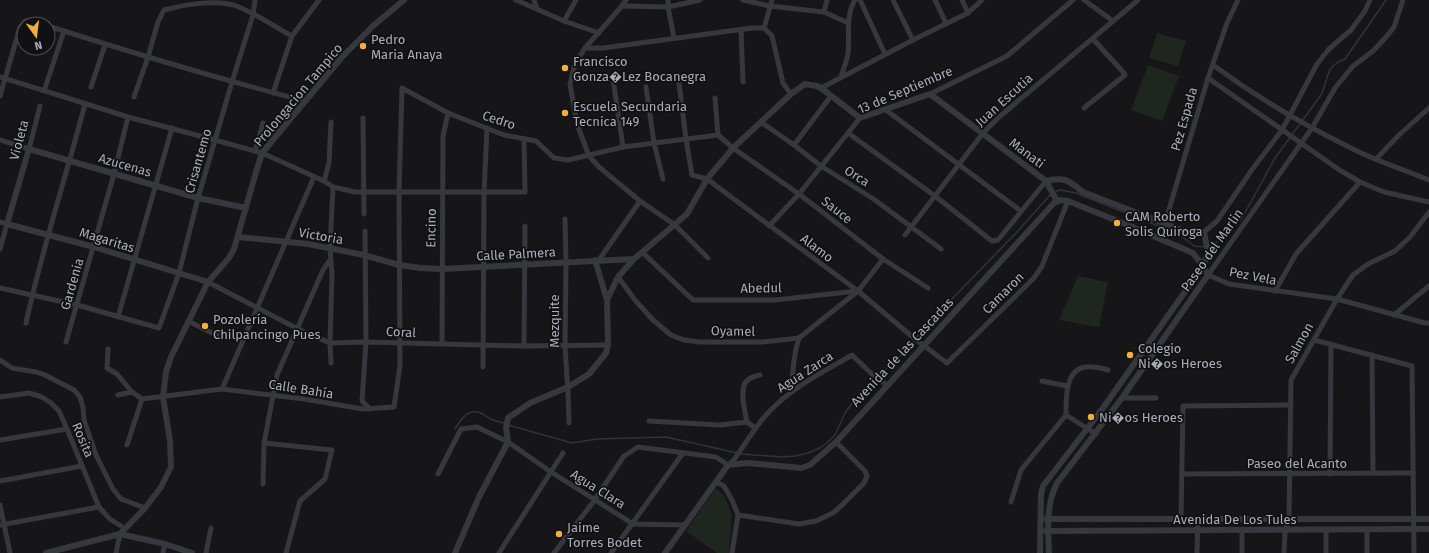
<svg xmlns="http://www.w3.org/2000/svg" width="1429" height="553" font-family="'Fira Sans',sans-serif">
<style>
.green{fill:#1e261f}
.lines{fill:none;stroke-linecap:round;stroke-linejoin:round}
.stream{stroke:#2c353c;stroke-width:1.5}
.minor{stroke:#37383d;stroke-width:5}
.tertiary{stroke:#37383d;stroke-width:6}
.poi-dot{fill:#f2b134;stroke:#111113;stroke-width:1.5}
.labels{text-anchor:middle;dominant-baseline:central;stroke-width:3.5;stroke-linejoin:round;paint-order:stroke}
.poi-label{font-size:13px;fill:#a8adb8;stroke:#111113;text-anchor:start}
.street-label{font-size:13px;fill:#a8adb8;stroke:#111113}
</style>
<rect width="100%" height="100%" fill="#161618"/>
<!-- green -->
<g class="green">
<polygon points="1157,33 1186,41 1178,66 1149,58"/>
<polygon points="1148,65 1179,76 1162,121 1131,110"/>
<polygon points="1078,276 1108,282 1099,327 1059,320"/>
<polygon points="716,488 725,497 732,516 729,553 717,553 686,531"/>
</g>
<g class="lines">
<!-- stream -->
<g class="stream">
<polyline points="1054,192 1060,190 1076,193 1179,234 1194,246 1206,247"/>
<path d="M 1209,246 C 1222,241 1223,234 1232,226 C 1235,224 1238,222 1241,220 L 1275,158 L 1321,95 C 1329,78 1325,66 1345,59 L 1386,0"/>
<polyline points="508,425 572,443 597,439 666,437 737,453"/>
<path d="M 455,429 C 461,419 468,408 481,413 C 484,414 486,417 489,418 C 494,421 499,422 504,423"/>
<polyline points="741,454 783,457 795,456 808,453 818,449 827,443 835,435 845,413 861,391 906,351 920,333 949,302 1016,233 1051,194"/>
</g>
<!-- minor -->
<g class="minor">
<polyline points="516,0 564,21 599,33"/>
<polyline points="534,0 537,9"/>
<polyline points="626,0 622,6 585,48 575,64 570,84 577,124 589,156 599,167 640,201 675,225 708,258"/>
<polyline points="668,0 668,7 674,38"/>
<polyline points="743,0 770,6 824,12 848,23"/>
<polyline points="860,0 885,54"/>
<polyline points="893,0 913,40"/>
<polyline points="935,0 946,23"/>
<polyline points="962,0 968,13"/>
<polyline points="1084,0 1113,21"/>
<polyline points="1403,0 1394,27 1387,36 1373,51 1353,66 1335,88 1312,128 1208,275 1229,284 1337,299 1425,323 1429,323"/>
<polyline points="622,6 668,7 700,0"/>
<polyline points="824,12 827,0"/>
<polyline points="564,21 576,0"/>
<path d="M 48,26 C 133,53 219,79 305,101"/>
<polyline points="764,28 772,0"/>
<polyline points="741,30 743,82"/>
<polyline points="585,48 603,48 752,28 764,28 772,36 783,83 791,94"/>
<path d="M 1213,65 C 1255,96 1300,123 1347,146 C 1373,160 1402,169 1429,180"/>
<polyline points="678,75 686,139 692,175 707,179 858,291 915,339 947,363 1034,278 1042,266 1068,201"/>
<polyline points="0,77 128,117 215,140 262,153 324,181 333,187 355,192 525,192 524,139"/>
<path d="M 841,77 C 843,70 847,61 848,53 C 850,35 845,16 855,0"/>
<polyline points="1208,78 1338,169 1360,182 1384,192 1429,202"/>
<polyline points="613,79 623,147"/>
<polyline points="91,87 105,45"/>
<polyline points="646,87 654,143 663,179"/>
<polyline points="821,88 913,40 968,13 982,0"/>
<polyline points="44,91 64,31"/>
<polyline points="273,93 292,36 319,0"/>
<polyline points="930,94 1007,56 1073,0"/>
<polyline points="0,96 20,27 25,21 32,21 43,24"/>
<path d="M 134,97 L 148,57 L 158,22 L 164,10 C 185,4 213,0 234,5 C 253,12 275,27 292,36"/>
<polyline points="715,98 718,135"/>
<polyline points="1084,108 1125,75 1124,73 1093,39"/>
<polyline points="886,110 1021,211"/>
<polyline points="363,118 364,214"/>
<polyline points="761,122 794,145 821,166 875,200 941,249"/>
<polyline points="848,133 935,196 992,241 998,240 1046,181"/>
<polyline points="0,140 29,149 40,106"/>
<polyline points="794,145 831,96"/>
<polyline points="255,151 263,123"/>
<polyline points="1376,159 1399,135 1429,108"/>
<polyline points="324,181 329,163 331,122"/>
<polyline points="565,219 566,262 565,346 568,393 569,423"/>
<polyline points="0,222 7,224 0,249"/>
<polyline points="1165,223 1208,78 1227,23 1238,0"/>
<polyline points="769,226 799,194 860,118"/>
<polyline points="365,231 366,342 362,401 370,409"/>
<polyline points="1204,232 1217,221 1251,171 1282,130 1317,64 1329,49 1351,30 1365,11 1370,0"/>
<polyline points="905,235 983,133 998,118 1138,0"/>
<polyline points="642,252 693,300 775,300 857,291"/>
<polyline points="599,260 640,201"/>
<polyline points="618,277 635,300 653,320 671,335 684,340 699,342 763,342 799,338 858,291 883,259"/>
<polyline points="208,282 298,329 330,343 366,342 524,346 608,345"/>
<polyline points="0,288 77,305 159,328 179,273 198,198 232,82 253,15 255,0"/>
<polyline points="1275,291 1296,254 1360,182"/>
<polyline points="1394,315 1429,286"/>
<polyline points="118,317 172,128"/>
<polyline points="188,321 222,338"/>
<path d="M 26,323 C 42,249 66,177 85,104"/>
<polyline points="1314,340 1412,366 1414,553"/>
<polyline points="66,342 114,174 128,117"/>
<polyline points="442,343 443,136 448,113"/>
<polyline points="524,346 525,226"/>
<polyline points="108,349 107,368 117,374 132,392"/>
<polyline points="1372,355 1373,473"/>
<polyline points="0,360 12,368 36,372 45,375 74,390 80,397 83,407 84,420 96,455 113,489 121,499 145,508"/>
<polyline points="331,363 330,343 332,274 330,248 333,187"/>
<polyline points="483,367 484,193 487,128"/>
<polyline points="1042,381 1067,386"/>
<polyline points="222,389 314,177"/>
<path d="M 792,392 C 792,373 793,356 799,338"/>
<polyline points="118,395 132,392 142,399 222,389 304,399 363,409 394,407 400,366 399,191 402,88 448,113 504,135 536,141 554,158 568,160 623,147 718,135 733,148 799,194 883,259 928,288"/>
<polyline points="0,397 29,393 42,397 51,403 59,411 67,429 99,507 110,519 124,528"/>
<polyline points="1122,398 1156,398"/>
<polyline points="1066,415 1096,434"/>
<polyline points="649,421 720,425 747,422 755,428"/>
<path d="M 747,422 C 745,412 738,386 748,380 C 751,377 756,376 760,375"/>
<polyline points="0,440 67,429"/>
<polyline points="264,443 332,450 325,479 300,501 286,553"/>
<polyline points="127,445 142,399"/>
<polyline points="438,474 461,429 477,427 508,442 551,472 633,524 685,525"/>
<polyline points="1182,474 1413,473"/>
<polyline points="1330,474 1331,344"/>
<polyline points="0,481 82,466"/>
<polyline points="716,482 724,486 732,500 738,515 732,553"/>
<polyline points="263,484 264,443 277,375 323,270 330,260"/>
<path d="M 1011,502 L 1021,470 L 1066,415 C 1066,399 1065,369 1086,367 C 1094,366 1101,368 1108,370"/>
<polyline points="0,505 10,553"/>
<polyline points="738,515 799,524 816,521 833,513 841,506 864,483 867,476 865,471 836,442"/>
<polyline points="1181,519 1183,406 1291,405"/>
<polyline points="0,525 99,507"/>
<polyline points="1367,529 1367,553"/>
<polyline points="116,553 120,534"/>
<polyline points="163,553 165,544"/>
<polyline points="206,553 211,528"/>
<polyline points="499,553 563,453"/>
<path d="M 554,553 L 594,501 L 624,456 L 638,447 L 716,457 L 728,465 L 733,461 C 747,442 758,421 776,405 C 798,384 827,370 852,355 L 876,378 L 887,385"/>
<polyline points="611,553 683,453"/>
<polyline points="1197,553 1198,519"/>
<polyline points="1242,553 1242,530"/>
<polyline points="1284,553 1285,530 1289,519 1291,380 1337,299 1353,275 1368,264 1395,251 1410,237 1429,212"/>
<polyline points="1326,553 1326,530"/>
</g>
<!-- tertiary -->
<g class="tertiary">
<polyline points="238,237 308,244 364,255 399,265 420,268 442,269 634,259"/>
<polyline points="595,260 607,300"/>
<polyline points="208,282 94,247 7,224 29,149 198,198 246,208"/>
<polyline points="1046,519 1429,519"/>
<polyline points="1046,531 1429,529"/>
<polyline points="120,534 145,508 161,487 171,467 170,441 163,397 166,372 171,357 208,282 229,258 234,249 254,179 262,153 342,57 373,26 404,0"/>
<polyline points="46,553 120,534 165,544 192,553"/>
<polyline points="455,553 479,497 508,442 506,428 508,418 530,403 568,387 589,374 606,353 608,345 607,300 618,277 634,259 687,214 707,179 733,148 791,94 805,84 817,86 821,88 860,118 930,94 1046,181 1057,201"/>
<path d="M 665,553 L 728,465 L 748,463 L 801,468 L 810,465 L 836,442 L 1054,203 L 1060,200 L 1068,201 L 1130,226 L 1193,253 L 1203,266 L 1208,275 L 1122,398 L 1057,483 C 1046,504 1048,530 1049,553"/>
<path d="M 1040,553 L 1041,494 L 1043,486 L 1103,408 L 1203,266 L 1208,253 L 1204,232 L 1196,234 L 1189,233 L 1083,192 C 1069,181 1064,176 1046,181"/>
</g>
</g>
<!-- markers -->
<g class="poi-dot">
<circle cx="363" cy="46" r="4"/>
<circle cx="565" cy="68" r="4"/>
<circle cx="565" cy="113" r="4"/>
<circle cx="1117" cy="223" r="4"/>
<circle cx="205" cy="326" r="4"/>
<circle cx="1130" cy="355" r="4"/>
<circle cx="1091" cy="417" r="4"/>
<circle cx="559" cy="534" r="4"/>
</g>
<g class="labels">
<!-- poi labels -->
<g class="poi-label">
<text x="371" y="39">Pedro<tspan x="371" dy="15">Maria Anaya</tspan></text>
<text x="573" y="61">Francisco<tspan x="573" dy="15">Gonza�Lez Bocanegra</tspan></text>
<text x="573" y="106">Escuela Secundaria<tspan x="573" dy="15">Tecnica 149</tspan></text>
<text x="1125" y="216">CAM Roberto<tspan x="1125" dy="15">Solis Quiroga</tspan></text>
<text x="213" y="319">Pozolería<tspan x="213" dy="15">Chilpancingo Pues</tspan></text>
<text x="1138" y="348">Colegio<tspan x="1138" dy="15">Ni�os Heroes</tspan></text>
<text x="1099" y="417">Ni�os Heroes</text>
<text x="567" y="527">Jaime<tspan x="567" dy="15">Torres Bodet</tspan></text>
</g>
<!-- street labels -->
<g class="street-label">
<text transform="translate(905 90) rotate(-23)">13 de Septiembre</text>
<text transform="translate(298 95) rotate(-50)">Prolongacion Tampico</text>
<text transform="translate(1004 100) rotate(-42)">Juan Escutia</text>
<text transform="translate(1184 119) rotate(-74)">Pez Espada</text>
<text transform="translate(499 120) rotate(18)">Cedro</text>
<text transform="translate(19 140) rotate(-75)">Violeta</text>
<text transform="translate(1027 153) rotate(37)">Manati</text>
<text transform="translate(198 161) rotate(-74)">Crisantemo</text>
<text transform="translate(125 165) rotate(16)">Azucenas</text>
<text transform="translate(857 176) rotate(32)">Orca</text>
<text transform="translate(837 210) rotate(38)">Sauce</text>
<text transform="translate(431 228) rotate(-89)">Encino</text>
<text transform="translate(321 236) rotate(10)">Victoria</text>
<text transform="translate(107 240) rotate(17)">Magaritas</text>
<text transform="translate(817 248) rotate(37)">Alamo</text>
<text transform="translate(1212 250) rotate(-55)">Paseo del Marlin</text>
<text transform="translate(516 254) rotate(-3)">Calle Palmera</text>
<text transform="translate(1253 276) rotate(11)">Pez Vela</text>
<text transform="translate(72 284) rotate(-74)">Gardenia</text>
<text transform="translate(761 288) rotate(-1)">Abedul</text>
<text transform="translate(1003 293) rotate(-45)">Camaron</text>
<text transform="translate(554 321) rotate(-90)">Mezquite</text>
<text transform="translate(733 331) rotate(1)">Oyamel</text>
<text transform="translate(401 332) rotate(3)">Coral</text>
<text transform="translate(1299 343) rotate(-61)">Salmon</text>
<text transform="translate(902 352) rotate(-47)">Avenida de las Cascadas</text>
<text transform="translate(805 372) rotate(-33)">Agua Zarca</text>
<text transform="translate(301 389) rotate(9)">Calle Bahía</text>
<text transform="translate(83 440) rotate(67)">Rosita</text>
<text x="1297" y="463">Paseo del Acanto</text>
<text transform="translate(598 489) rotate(32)">Agua Clara</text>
<text x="1235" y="519">Avenida De Los Tules</text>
</g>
</g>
<!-- north arrow -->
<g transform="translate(36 36) rotate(166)"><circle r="19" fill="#111113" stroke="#4d4f55"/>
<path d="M0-3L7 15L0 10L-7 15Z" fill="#f2b134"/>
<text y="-6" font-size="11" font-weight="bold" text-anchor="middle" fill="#a8adb8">N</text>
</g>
</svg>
